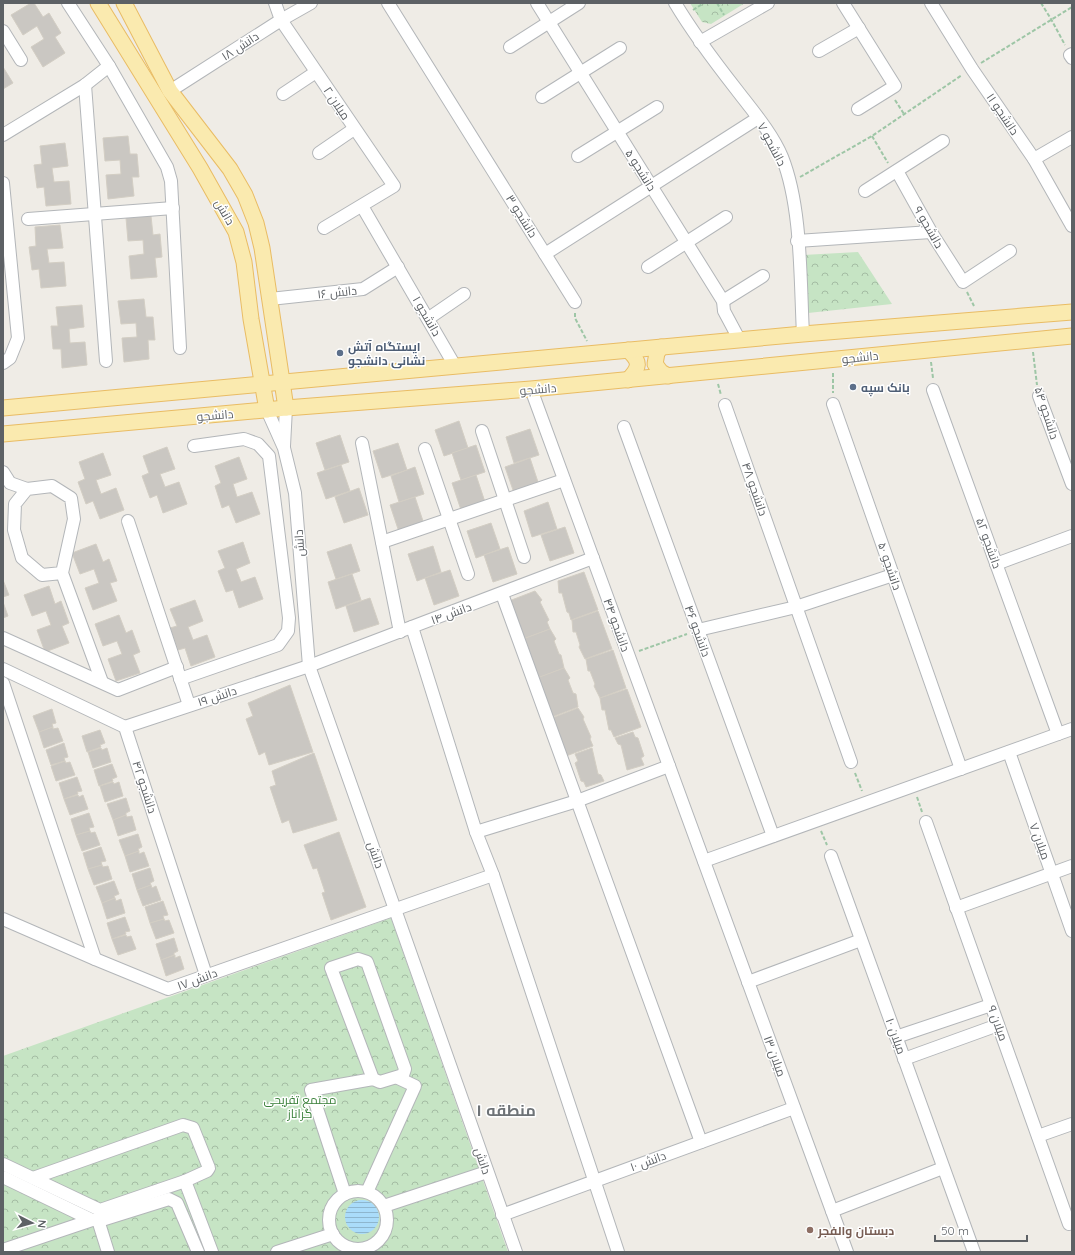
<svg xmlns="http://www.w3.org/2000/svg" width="1075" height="1255" font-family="Quicksand,Cairo,sans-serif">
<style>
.forest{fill:url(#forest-crowns)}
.water{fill:url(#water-rules)}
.building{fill:#cac7c2;stroke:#d3cec4}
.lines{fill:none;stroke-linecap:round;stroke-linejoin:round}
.minor-casing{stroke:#b3b6b9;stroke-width:14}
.major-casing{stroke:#e9bc64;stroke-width:17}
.path{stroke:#9ec6a6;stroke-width:2;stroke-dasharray:4 2;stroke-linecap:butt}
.minor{stroke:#fff;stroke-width:12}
.major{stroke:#faeaaf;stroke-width:15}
.service-dot{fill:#5c6f8a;stroke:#fff;stroke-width:1.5}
.education-dot{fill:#8d6e63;stroke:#fff;stroke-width:1.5}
.labels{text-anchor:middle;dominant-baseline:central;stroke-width:3;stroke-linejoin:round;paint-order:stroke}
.street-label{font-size:12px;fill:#5d6165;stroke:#fff}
.service-label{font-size:12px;font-weight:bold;fill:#4e5e75;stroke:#fff;text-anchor:start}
.park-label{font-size:12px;fill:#3a803a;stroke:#fff}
.education-label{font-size:12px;font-weight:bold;fill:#785e54;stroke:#fff;text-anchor:start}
.district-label{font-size:16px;font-weight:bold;fill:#6e7377;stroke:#fff}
</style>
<defs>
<pattern id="forest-crowns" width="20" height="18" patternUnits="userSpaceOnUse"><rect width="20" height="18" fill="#c6e4c4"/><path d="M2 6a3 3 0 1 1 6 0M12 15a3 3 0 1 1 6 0" fill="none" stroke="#a4bca3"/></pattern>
<pattern id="water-rules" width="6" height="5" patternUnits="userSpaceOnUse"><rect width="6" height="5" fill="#aadcfa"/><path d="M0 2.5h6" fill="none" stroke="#8eb6ce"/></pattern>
</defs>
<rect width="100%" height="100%" fill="#efece6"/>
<!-- forest -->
<g class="forest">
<polygon points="690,3 745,3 711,24 702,22"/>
<polygon points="858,252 892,304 808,313 803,255"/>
<polygon points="391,918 508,1252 3,1252 3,1056"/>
</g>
<!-- water -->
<circle class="water" cx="362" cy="1217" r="17"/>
<!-- building -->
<g class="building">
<polygon points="31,3 34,3 43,17 49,13 61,33 55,37 65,53 43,67 31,47 44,39 37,26 23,35 11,15"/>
<polygon points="3,67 13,83 3,89"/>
<polygon points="128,136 130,154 137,154 139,177 132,177 134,196 108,199 106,175 121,174 120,160 105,161 103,138"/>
<polygon points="65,143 68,166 52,168 54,182 69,181 71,204 46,206 44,187 37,188 34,165 42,164 40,146"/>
<polygon points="151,216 153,235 160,234 162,257 155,258 157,277 131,279 129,256 144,254 143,240 128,241 126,218"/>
<polygon points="60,225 63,248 47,249 49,263 64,262 66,286 41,288 39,269 32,270 29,247 36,246 35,227"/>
<polygon points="144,299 146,317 153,317 155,340 148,340 149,359 124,362 122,338 137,337 136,323 121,324 118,301"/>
<polygon points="82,305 84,327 69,329 70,343 85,342 87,365 62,368 61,349 53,349 51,326 58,326 56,307"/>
<polygon points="459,421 468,448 444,456 435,430"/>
<polygon points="530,429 539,455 514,463 506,437"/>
<polygon points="340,435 349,462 325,470 316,443"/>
<polygon points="398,443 407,470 382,478 373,451"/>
<polygon points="476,445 485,472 461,480 452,453"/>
<polygon points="167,447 175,469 160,474 165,487 179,482 187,504 163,513 157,495 150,498 142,476 149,473 143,456"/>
<polygon points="103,453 111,475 96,480 101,494 116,488 124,510 100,519 93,501 86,504 78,482 85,479 79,462"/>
<polygon points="239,457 247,479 233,484 237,497 252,492 260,514 236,523 229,505 222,508 215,486 221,483 215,466"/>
<polygon points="530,458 539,485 514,493 505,467"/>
<polygon points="341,465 350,491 326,499 317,473"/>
<polygon points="415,467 424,494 399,502 391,476"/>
<polygon points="476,475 485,502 461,510 452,483"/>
<polygon points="359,488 368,515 344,523 335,497"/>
<polygon points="415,497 424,524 399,532 390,505"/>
<polygon points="548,502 557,529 532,537 524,511"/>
<polygon points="491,523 500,549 476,558 467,531"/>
<polygon points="565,527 574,553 550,561 541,535"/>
<polygon points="243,542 250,563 236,569 241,582 255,577 263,599 239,608 233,590 226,592 218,571 225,568 218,551"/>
<polygon points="96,544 103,562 109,559 117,581 110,583 117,601 93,610 85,588 99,583 94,569 80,574 72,553"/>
<polygon points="351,544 360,571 336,579 327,552"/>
<polygon points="433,546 441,572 417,581 408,554"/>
<polygon points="508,547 517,574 493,582 484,555"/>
<polygon points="450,570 459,596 434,605 425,578"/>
<polygon points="584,572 598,610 571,620 569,613 567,612 562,593 559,593 558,581"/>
<polygon points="352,574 361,600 336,609 328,582"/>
<polygon points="3,580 9,595 3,597"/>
<polygon points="49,586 55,604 61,601 69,623 62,626 69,643 45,652 37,630 51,625 46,611 32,616 24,595"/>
<polygon points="535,591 542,600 540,602 549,620 547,622 550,629 523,639 509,601"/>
<polygon points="370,598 379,624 354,632 346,606"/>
<polygon points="195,600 203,621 188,627 193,640 207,635 215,657 191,666 185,648 178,650 170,628 177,626 170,609"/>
<polygon points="3,602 8,616 3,618"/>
<polygon points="598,611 612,649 585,659 579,647 580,645 576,632 573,632 572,620"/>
<polygon points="119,615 126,633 132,630 140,652 133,655 140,673 116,681 108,659 122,654 117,641 103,646 95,624"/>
<polygon points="550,629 556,639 554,641 559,654 561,655 564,668 538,678 523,639"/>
<polygon points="613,650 626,688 600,698 594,686 595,684 590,671 588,671 586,659"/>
<polygon points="564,668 570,678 568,680 573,693 576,694 578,707 552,717 537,678"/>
<polygon points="290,685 313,752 269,765 265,752 259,755 246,719 253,716 248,703"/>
<polygon points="627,689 641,727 614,737 611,730 609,730 605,710 602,710 600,698"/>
<polygon points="578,708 584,717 583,719 591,737 590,739 593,746 566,756 552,718"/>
<polygon points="52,709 56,723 52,724 53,727 39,732 33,716"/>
<polygon points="53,727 53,729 58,728 63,741 44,748 39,732"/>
<polygon points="100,730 105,743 100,745 101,747 87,752 82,736"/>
<polygon points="633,732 635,737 638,738 644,756 641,758 644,765 627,770 621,745 618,744 615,738"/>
<polygon points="64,743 68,757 64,758 65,761 51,765 46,750"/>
<polygon points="101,748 102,750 107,748 111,762 93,768 88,752"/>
<polygon points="592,748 598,774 601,775 604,781 586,787 584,782 581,781 575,763 578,761 575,754"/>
<polygon points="314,753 337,820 293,833 289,820 282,823 270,787 276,785 272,771"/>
<polygon points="65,761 66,763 70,762 75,775 56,781 51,766"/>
<polygon points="112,764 117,777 112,779 113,781 99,786 94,770"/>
<polygon points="77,777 82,791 77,792 78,794 64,799 59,783"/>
<polygon points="113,782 114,784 119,782 123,796 105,802 100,786"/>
<polygon points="78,795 79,797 83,795 88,809 70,815 64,799"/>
<polygon points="126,798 130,811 126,813 126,815 113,820 107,804"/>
<polygon points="89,813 94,827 89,828 90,831 76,835 71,819"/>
<polygon points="126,815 127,817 132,816 136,830 118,836 113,820"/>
<polygon points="90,831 91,833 95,832 100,845 82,851 76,835"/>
<polygon points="339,832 366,907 331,920 322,893 325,892 317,868 313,869 304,845"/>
<polygon points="138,834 142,847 138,849 139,851 125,856 119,840"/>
<polygon points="101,847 106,861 101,862 102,865 88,869 83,853"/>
<polygon points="139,851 139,854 144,852 149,866 130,872 125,856"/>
<polygon points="102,865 103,867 108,866 112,879 94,885 88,869"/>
<polygon points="150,868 154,881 150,883 151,885 137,890 132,874"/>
<polygon points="114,881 119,894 114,896 115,898 102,903 96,887"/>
<polygon points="151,885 152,888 156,886 161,900 143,906 137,890"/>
<polygon points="115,898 116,901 121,899 125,913 107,919 102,903"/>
<polygon points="163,901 168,915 163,916 164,919 150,923 145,907"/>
<polygon points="125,917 130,931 125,932 126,934 112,939 107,923"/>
<polygon points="164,919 165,921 169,920 174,933 156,939 150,923"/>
<polygon points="126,935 127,937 131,936 136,949 118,955 112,939"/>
<polygon points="174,938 178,951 174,953 174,955 161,960 156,944"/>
<polygon points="175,955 175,958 180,956 184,969 166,976 161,960"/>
</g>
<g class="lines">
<!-- minor casing -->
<g class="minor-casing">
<g id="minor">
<polyline points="68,3 109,66 167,167 171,181 180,348"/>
<polyline points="275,3 281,20 394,186 324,228"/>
<polyline points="388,3 575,302"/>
<polyline points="537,3 723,301 724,311 739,339"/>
<path d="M 675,3 C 693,33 714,61 736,89 C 752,110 772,133 782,157 C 802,207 800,279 803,334"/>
<polyline points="843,3 895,86 858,109"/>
<polyline points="931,3 972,69 1034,159 1072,226"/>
<polyline points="3,31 21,60"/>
<polyline points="700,42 768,3"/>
<polyline points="510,47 579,3"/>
<polyline points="819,51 859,28"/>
<polyline points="1072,54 1070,55 1072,58"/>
<polyline points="85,85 106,361"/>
<polyline points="170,91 281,20 311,3"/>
<polyline points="283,94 316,72"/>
<polyline points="542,97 620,48"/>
<polyline points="3,135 85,85 109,66"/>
<polyline points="319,153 354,129"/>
<polyline points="578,156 657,107"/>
<polyline points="1034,159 1072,137"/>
<polyline points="897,171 931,232 963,282 1010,251"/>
<polyline points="3,183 18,338 10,358 3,363"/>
<polyline points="865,191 943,141"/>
<polyline points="362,206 455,366"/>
<polyline points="28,219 173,208"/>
<polyline points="797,241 931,232"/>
<polyline points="545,254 758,118"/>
<polyline points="648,267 726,217"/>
<polyline points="270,299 363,289 398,267"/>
<polyline points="723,301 763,276"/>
<polyline points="429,318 464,294"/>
<polyline points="531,389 847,1252"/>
<polyline points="933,390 1058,734"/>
<polyline points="1039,396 1072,484"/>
<polyline points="833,404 961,769"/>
<polyline points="725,405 851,762"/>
<polyline points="267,410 284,448 295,493 309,666 516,1252"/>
<polyline points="624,427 773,836"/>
<polyline points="482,431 524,557"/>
<polyline points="362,443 400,632"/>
<polyline points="284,446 286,408"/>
<polyline points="425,449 468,574"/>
<polyline points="3,472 10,483 27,489"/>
<polyline points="128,521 189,705"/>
<polyline points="382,542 564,480"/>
<polyline points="996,564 1072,536"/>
<polyline points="62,573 42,575 22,558 14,530 15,504 27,489 52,486 71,498 74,519 62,573 102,682"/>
<polyline points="502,594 701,1142"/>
<polyline points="412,627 476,832 493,875 618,1252"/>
<polyline points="698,630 796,607 893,575"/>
<polyline points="3,638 118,690 177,667"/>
<polyline points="3,669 125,727 206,975"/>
<polyline points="180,679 278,645 288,631 289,618 269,456 258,444 244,439 194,446"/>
<polyline points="3,683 95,959"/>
<polyline points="125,727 309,666 593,558"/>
<polyline points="1009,752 1072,931"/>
<polyline points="926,822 1069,1224"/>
<polyline points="476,832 577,801 669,766"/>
<polyline points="831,856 974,1252"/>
<polyline points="704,861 1072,729"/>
<polyline points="956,908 1072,866"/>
<polyline points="3,919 95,959 168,989 493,875"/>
<polyline points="748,982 861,940"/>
<polyline points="896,1037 991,1005"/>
<polyline points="904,1059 998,1025"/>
<polyline points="1038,1136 1072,1124"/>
<polyline points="3,1164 100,1210 185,1181 212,1252"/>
<polyline points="3,1177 92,1220"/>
<polyline points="33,1178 183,1125 193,1128 209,1168 207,1171 185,1181"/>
<circle cx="358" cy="1220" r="29"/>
<polyline points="367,1192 415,1086 398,1078"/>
<polyline points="345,1194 311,1090 373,1079 380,1082 403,1075 405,1069 367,962 358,959 331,968 373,1079"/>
<polyline points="384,1206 487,1172"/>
<polyline points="832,1211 943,1168"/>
<polyline points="502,1215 794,1108"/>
<polyline points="98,1220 108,1252"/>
<polyline points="3,1250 92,1220 105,1219 169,1199 177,1203 198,1252"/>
<polyline points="277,1252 333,1234"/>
</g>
</g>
<!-- major casing -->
<g class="major-casing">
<g id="major">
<polyline points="98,3 200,168 236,232 244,262 251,319 267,410"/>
<polyline points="124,3 170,91 230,169 245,195 256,223 262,248 286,408"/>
<polyline points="661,347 657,353 655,364 661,372 668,376"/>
<path d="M 628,350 C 641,362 640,367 628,380"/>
<polyline points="3,408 803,334 1072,312"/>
<polyline points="3,434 286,408 531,389 1072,336"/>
</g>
</g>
<!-- path -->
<g class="path">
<polyline points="717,3 724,15"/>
<polyline points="1041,3 1051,19 1065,45"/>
<polyline points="693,10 704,3"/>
<polyline points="981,63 1072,7"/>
<polyline points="895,100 904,114"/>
<polyline points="872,136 888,163"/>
<polyline points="800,177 872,136 962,75"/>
<polyline points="967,292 974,306"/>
<polyline points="575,313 575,318 587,341"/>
<polyline points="1033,352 1037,385"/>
<polyline points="931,362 933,378"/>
<polyline points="833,373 833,393"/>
<polyline points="718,384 721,395"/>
<polyline points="639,651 687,634"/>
<polyline points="855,773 862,791"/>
<polyline points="917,797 922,812"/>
<polyline points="821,831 827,845"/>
</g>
<!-- minor -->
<use href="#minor" class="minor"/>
<!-- major -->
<use href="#major" class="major"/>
</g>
<!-- markers -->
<g class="service-dot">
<circle cx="340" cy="353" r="4"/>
<circle cx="853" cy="387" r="4"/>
</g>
<circle class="education-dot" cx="810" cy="1230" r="4"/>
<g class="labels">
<!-- street labels -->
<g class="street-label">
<text transform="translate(240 46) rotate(-33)">دانش ۱۸</text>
<text transform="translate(337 103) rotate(56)">میلان ۲</text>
<text transform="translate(1003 114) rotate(56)">دانشجو ۱۱</text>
<text transform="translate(772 144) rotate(62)">دانشجو ۷</text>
<text transform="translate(641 170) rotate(58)">دانشجو ۵</text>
<text transform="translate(225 212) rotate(60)">دانش</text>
<text transform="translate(522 216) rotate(58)">دانشجو ۳</text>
<text transform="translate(929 227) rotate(60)">دانشجو ۹</text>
<text transform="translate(337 292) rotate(-6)">دانش ۱۶</text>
<text transform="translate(427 316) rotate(60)">دانشجو ۱</text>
<text transform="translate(860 357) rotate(-6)">دانشجو</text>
<text transform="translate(538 389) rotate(-5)">دانشجو</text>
<text transform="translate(1047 413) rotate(72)">دانشجو ۵۴</text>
<text transform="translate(215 415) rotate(-5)">دانشجو</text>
<text transform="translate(755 489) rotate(71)">دانشجو ۴۸</text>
<text transform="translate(299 543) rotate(-94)">دانش</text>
<text transform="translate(989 543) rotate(70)">دانشجو ۵۲</text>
<text transform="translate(890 566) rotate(71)">دانشجو ۵۰</text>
<text transform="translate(451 613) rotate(-20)">دانش ۱۴</text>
<text transform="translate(617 625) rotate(70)">دانشجو ۴۴</text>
<text transform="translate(698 631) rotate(70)">دانشجو ۴۶</text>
<text transform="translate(217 696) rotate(-18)">دانش ۱۹</text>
<text transform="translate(145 787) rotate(72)">دانشجو ۴۲</text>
<text transform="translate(1040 841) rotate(70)">میلان ۷</text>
<text transform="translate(376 855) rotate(71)">دانش</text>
<text transform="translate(197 979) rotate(-20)">دانش ۱۷</text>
<text transform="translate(998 1023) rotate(70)">میلان ۹</text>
<text transform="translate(896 1036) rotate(70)">میلان ۱۰</text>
<text transform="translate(775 1056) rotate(70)">میلان ۱۳</text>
<text transform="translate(483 1161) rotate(71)">دانش</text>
<text transform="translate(648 1161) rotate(-20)">دانش ۱۰</text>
</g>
<!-- service labels -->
<g class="service-label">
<text x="348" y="346">ایستگاه آتش<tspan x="348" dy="14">نشانی دانشجو</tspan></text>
<text x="861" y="387">بانک سپه</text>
</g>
<!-- park labels -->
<g class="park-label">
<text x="300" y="1099">مجتمع تفریحی<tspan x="300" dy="14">گراناز</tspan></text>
</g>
<!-- education labels -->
<g class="education-label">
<text x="818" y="1230">دبستان والفجر</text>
</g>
<!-- district labels -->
<g class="district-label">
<text x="506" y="1110">منطقه ۱</text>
</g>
</g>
<!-- border -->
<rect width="1075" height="1255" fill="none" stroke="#5d6165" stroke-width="8"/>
<!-- north arrow -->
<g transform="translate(32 1223) rotate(96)" stroke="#ffffff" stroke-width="3" paint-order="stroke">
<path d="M0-3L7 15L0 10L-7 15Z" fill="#5d6165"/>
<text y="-6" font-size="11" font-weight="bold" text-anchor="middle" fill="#5d6165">N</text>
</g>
<!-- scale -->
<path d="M935 1235v6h92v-6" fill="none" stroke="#5d6165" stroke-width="2"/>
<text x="941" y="1235" font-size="12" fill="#5d6165" stroke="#ffffff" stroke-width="3" paint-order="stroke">50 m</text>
</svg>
